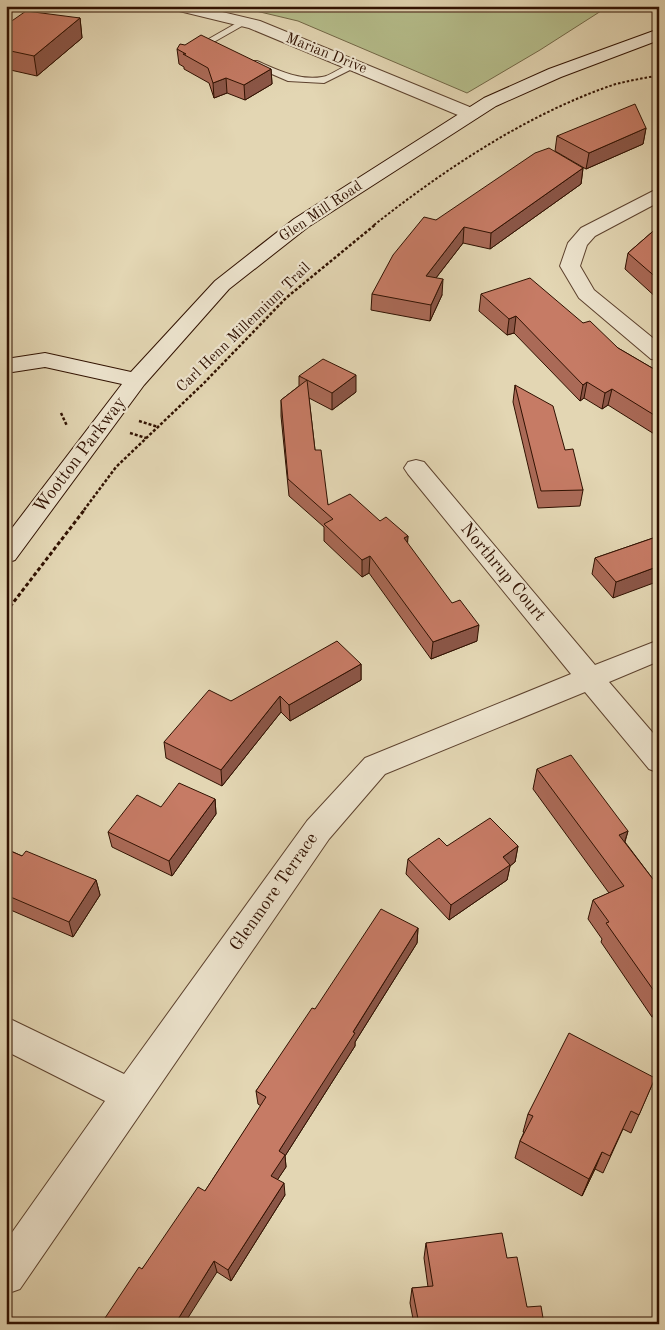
<svg xmlns="http://www.w3.org/2000/svg" width="665" height="1330" font-family="'Old Standard TT',serif">
<style>
.green{fill:#b5bd8b;stroke:#726746}
.lines{fill:none;stroke-linecap:round;stroke-linejoin:round}
.service-casing{stroke:#5d422e;stroke-width:2}
.minor-casing{stroke:#5d422e;stroke-width:2}
.secondary-casing{stroke:#301101;stroke-width:2}
.path-far2{stroke:#301101;stroke-width:2;stroke-dasharray:2.5 2;stroke-linecap:butt}
.path-far1{stroke:#301101;stroke-width:2.5;stroke-dasharray:3 2;stroke-linecap:butt}
.path{stroke:#301101;stroke-width:3;stroke-dasharray:4 2.5;stroke-linecap:butt}
.service{fill:#ede4ce;fill-rule:evenodd}
.minor{fill:#ede4ce;fill-rule:evenodd}
.secondary{fill:#ede4ce;fill-rule:evenodd}
.wall{fill:#aa6a57;stroke:#301101}
.shaded-wall{fill:#8b5647;stroke:#301101}
.building{fill:#c67b65;stroke:#301101}
.labels{text-anchor:middle;dominant-baseline:central;stroke-width:4.5;stroke-linejoin:round;paint-order:stroke}
.far-street-label{font-size:15px;fill:#301101;stroke:#ede4ce}
.street-label{font-size:18px;fill:#301101;stroke:#ede4ce}
</style>
<rect width="100%" height="100%" fill="#e3d6b3"/>
<filter id="stains"><feTurbulence type="fractalNoise" baseFrequency=".004" numOctaves="4"/><feColorMatrix values="0 0 0 0 .2 0 0 0 0 .09 0 0 0 0 .02 0 0 0 .5 -.17"/></filter>
<radialGradient id="worn" r=".72"><stop offset=".6" stop-color="#630" stop-opacity="0"/><stop offset="1" stop-color="#630" stop-opacity=".3"/></radialGradient>
<!-- green -->
<polygon class="green" points="235,6 595,6 601,11 540,50 467,93 298,21"/>
<g class="lines">
<!-- service casing -->
<g class="service-casing">
<g id="service">
<polygon points="242,20 249,22 198,51 191,49"/>
<path d="M 251,61 L 257,61 C 278,70 299,81 322,77 C 333,76 349,59 358,66 L 324,83 L 288,81 L 251,65 Z"/>
</g>
</g>
<!-- minor casing -->
<g class="minor-casing">
<g id="minor">
<polygon points="168,6 197,6 260,21 477,110 480,114 477,118 465,118 249,28 171,9"/>
<polygon points="659,188 659,202 595,236 587,245 580,266 594,290 659,343 659,360 651,359 579,298 560,266 568,243 581,228"/>
<polygon points="416,460 424,462 595,665 659,640 659,661 609,682 659,740 659,773 649,769 585,692 385,774 329,839 20,1289 6,1294 6,1241 105,1101 6,1051 6,1017 124,1074 307,821 365,758 571,674 408,474 404,468 408,462"/>
</g>
</g>
<!-- secondary casing -->
<g class="secondary-casing">
<polygon id="secondary" points="659,29 659,40 561,77 496,106 308,227 229,289 144,385 15,560 6,563 6,536 122,384 45,367 6,373 6,359 45,353 131,372 215,281 294,219 484,98 549,69"/>
</g>
<!-- path-far2 -->
<path class="path-far2" d="M 374,225 C 444,170 523,117 607,87 C 623,81 642,79 659,75"/>
<!-- path-far1 -->
<g class="path-far1">
<polyline points="61,413 67,426"/>
<polyline points="139,421 158,427"/>
<polyline points="130,433 146,438"/>
<polyline points="84,510 116,467 204,383 286,298 376,224"/>
</g>
<!-- path -->
<polyline class="path" points="6,612 85,509"/>
<!-- service -->
<use href="#service" class="service"/>
<!-- minor -->
<use href="#minor" class="minor"/>
<!-- secondary -->
<use href="#secondary" class="secondary"/>
</g>
<!-- wall -->
<g class="wall">
<polygon points="80,18 82,38 37,76 6,69 6,25"/>
<polygon points="177,49 271,69 272,84 245,100 227,93 214,98 209,83 184,69 184,67 179,64"/>
<polygon points="646,128 643,144 586,169 555,151 557,136"/>
<polygon points="583,168 581,184 490,249 463,243 436,278 442,295 430,321 371,310 372,294 436,220"/>
<polygon points="659,226 659,300 625,269 628,253"/>
<polygon points="481,294 583,323 618,348 659,372 659,437 608,405 602,409 584,398 580,401 514,333 507,335 479,311"/>
<polygon points="299,376 356,392 332,410 309,398 315,450 328,505 380,521 408,536 407,543 477,641 431,659 369,573 362,577 324,541 324,527 289,496 281,416 281,400 299,386"/>
<polygon points="515,385 565,450 583,490 580,506 538,508 513,402"/>
<polygon points="659,536 613,598 592,574 595,558"/>
<polygon points="361,664 361,680 290,721 281,712 222,786 166,758 164,742 231,701"/>
<polygon points="537,769 628,831 625,842 659,887 659,1014 652,1017 601,942 602,939 588,919 593,900 609,893 533,789"/>
<polygon points="215,799 216,814 172,876 112,847 108,832"/>
<polygon points="447,846 518,846 515,862 510,866 507,880 449,920 406,874 408,859"/>
<polygon points="6,849 22,856 96,880 100,895 73,937 6,908"/>
<polygon points="418,928 417,943 355,1042 355,1046 285,1156 286,1167 277,1180 285,1195 231,1281 217,1272 142,1269 205,1191 261,1106 258,1104 256,1091 315,1009"/>
<polygon points="655,1078 631,1133 623,1129 603,1173 595,1169 582,1196 515,1158 520,1141 524,1132 523,1132 528,1114"/>
<polygon points="426,1243 507,1258 527,1307 544,1324 414,1324 410,1303 412,1288 428,1287 424,1258"/>
</g>
<!-- shaded-wall -->
<g class="shaded-wall">
<polygon points="80,18 82,38 37,76 34,56"/>
<polygon points="271,69 272,84 245,100 244,85"/>
<polygon points="226,78 227,93 214,98 213,83"/>
<polygon points="646,128 643,144 586,169 589,153"/>
<polygon points="583,168 581,184 490,249 491,233"/>
<polygon points="464,227 463,243 425,292 426,276"/>
<polygon points="443,279 442,295 430,321 431,305"/>
<polygon points="516,316 514,333 507,335 509,319"/>
<polygon points="356,375 356,392 332,410 332,393"/>
<polygon points="587,382 584,398 580,401 583,385"/>
<polygon points="612,389 608,405 602,409 605,393"/>
<polygon points="408,536 407,553 404,538"/>
<polygon points="370,556 369,573 362,577 362,560"/>
<polygon points="659,566 659,581 613,598 616,582"/>
<polygon points="479,625 477,641 431,659 433,642"/>
<polygon points="361,664 361,680 290,721 289,705"/>
<polygon points="280,696 281,712 222,786 221,770"/>
<polygon points="215,799 216,814 172,876 169,861"/>
<polygon points="628,831 622,850 619,835"/>
<polygon points="518,846 515,862 510,866 507,880 449,920 451,905 503,857"/>
<polygon points="96,880 100,895 73,937 69,922"/>
<polygon points="418,928 417,943 355,1042 355,1046 285,1156 286,1167 272,1188 271,1176 279,1151"/>
<polygon points="659,1001 659,1014 652,1017"/>
<polygon points="602,1152 595,1169 582,1196 589,1179"/>
<polygon points="284,1183 285,1195 231,1281 228,1270"/>
<polygon points="214,1261 217,1272 184,1324 175,1324"/>
</g>
<!-- building -->
<g class="building">
<polygon points="26,11 80,18 34,56 6,50 6,25"/>
<polygon points="201,35 271,69 244,85 226,78 213,83 208,68 183,54 186,54 177,49 180,44 185,45"/>
<polygon points="635,104 646,128 589,153 557,136"/>
<polygon points="549,148 583,168 491,233 464,227 426,276 443,279 431,305 372,294 393,255 424,217 436,220 535,153"/>
<polygon points="659,226 659,280 628,253"/>
<polygon points="530,278 583,323 590,321 618,348 659,372 659,418 612,389 605,393 587,382 583,385 516,316 509,319 481,294"/>
<polygon points="323,359 356,375 332,393 307,380 315,450 321,450 328,505 350,494 380,521 386,517 408,536 404,538 452,603 460,600 479,625 433,642 370,556 362,560 324,524 333,519 288,479 281,400 307,380 299,376"/>
<polygon points="515,385 553,406 565,450 573,449 583,490 541,491"/>
<polygon points="659,536 659,566 616,582 595,558"/>
<polygon points="337,641 361,664 289,705 280,696 221,770 164,742 209,690 231,701"/>
<polygon points="571,755 628,831 619,835 659,887 659,998 606,923 609,922 593,900 624,886 537,769"/>
<polygon points="179,783 215,799 169,861 108,832 137,795 161,807"/>
<polygon points="490,818 518,846 503,857 510,865 451,905 408,859 439,838 447,846"/>
<polygon points="6,849 22,856 26,851 96,880 69,922 6,895"/>
<polygon points="381,909 418,928 353,1032 355,1033 279,1151 285,1155 271,1176 284,1183 228,1270 214,1261 175,1324 101,1324 139,1267 142,1269 198,1187 205,1191 266,1097 256,1091 312,1008 315,1009"/>
<polygon points="569,1033 655,1078 639,1115 631,1111 610,1156 602,1152 589,1179 520,1141 533,1116 528,1114"/>
<polygon points="502,1233 507,1258 517,1257 527,1307 541,1306 544,1324 419,1324 412,1288 433,1286 426,1243"/>
</g>
<g class="labels">
<!-- far-street labels -->
<g class="far-street-label">
<text transform="translate(326 54) rotate(22)">Marian Drive</text>
<text transform="translate(321 212) rotate(-34)">Glen Mill Road</text>
<text transform="translate(244 328) rotate(-44)">Carl Henn Millennium Trail</text>
</g>
<!-- street labels -->
<g class="street-label">
<text transform="translate(80 455) rotate(-53)">Wootton Parkway</text>
<text transform="translate(503 572) rotate(50)">Northrup Court</text>
<text transform="translate(274 892) rotate(-55)">Glenmore Terrace</text>
</g>
</g>
<!-- margin -->
<rect width="665" height="1330" fill="none" stroke="#e3d6b3" stroke-width="25"/>
<rect x="8" y="8" width="650" height="1315" fill="none" stroke="#301101" stroke-width="2.5"/>
<rect x="12" y="12" width="640" height="1305" fill="none" stroke="#301101"/>
<rect width="100%" height="100%" filter="url(#stains)"/>
<rect width="100%" height="100%" fill="url(#worn)"/>
</svg>
